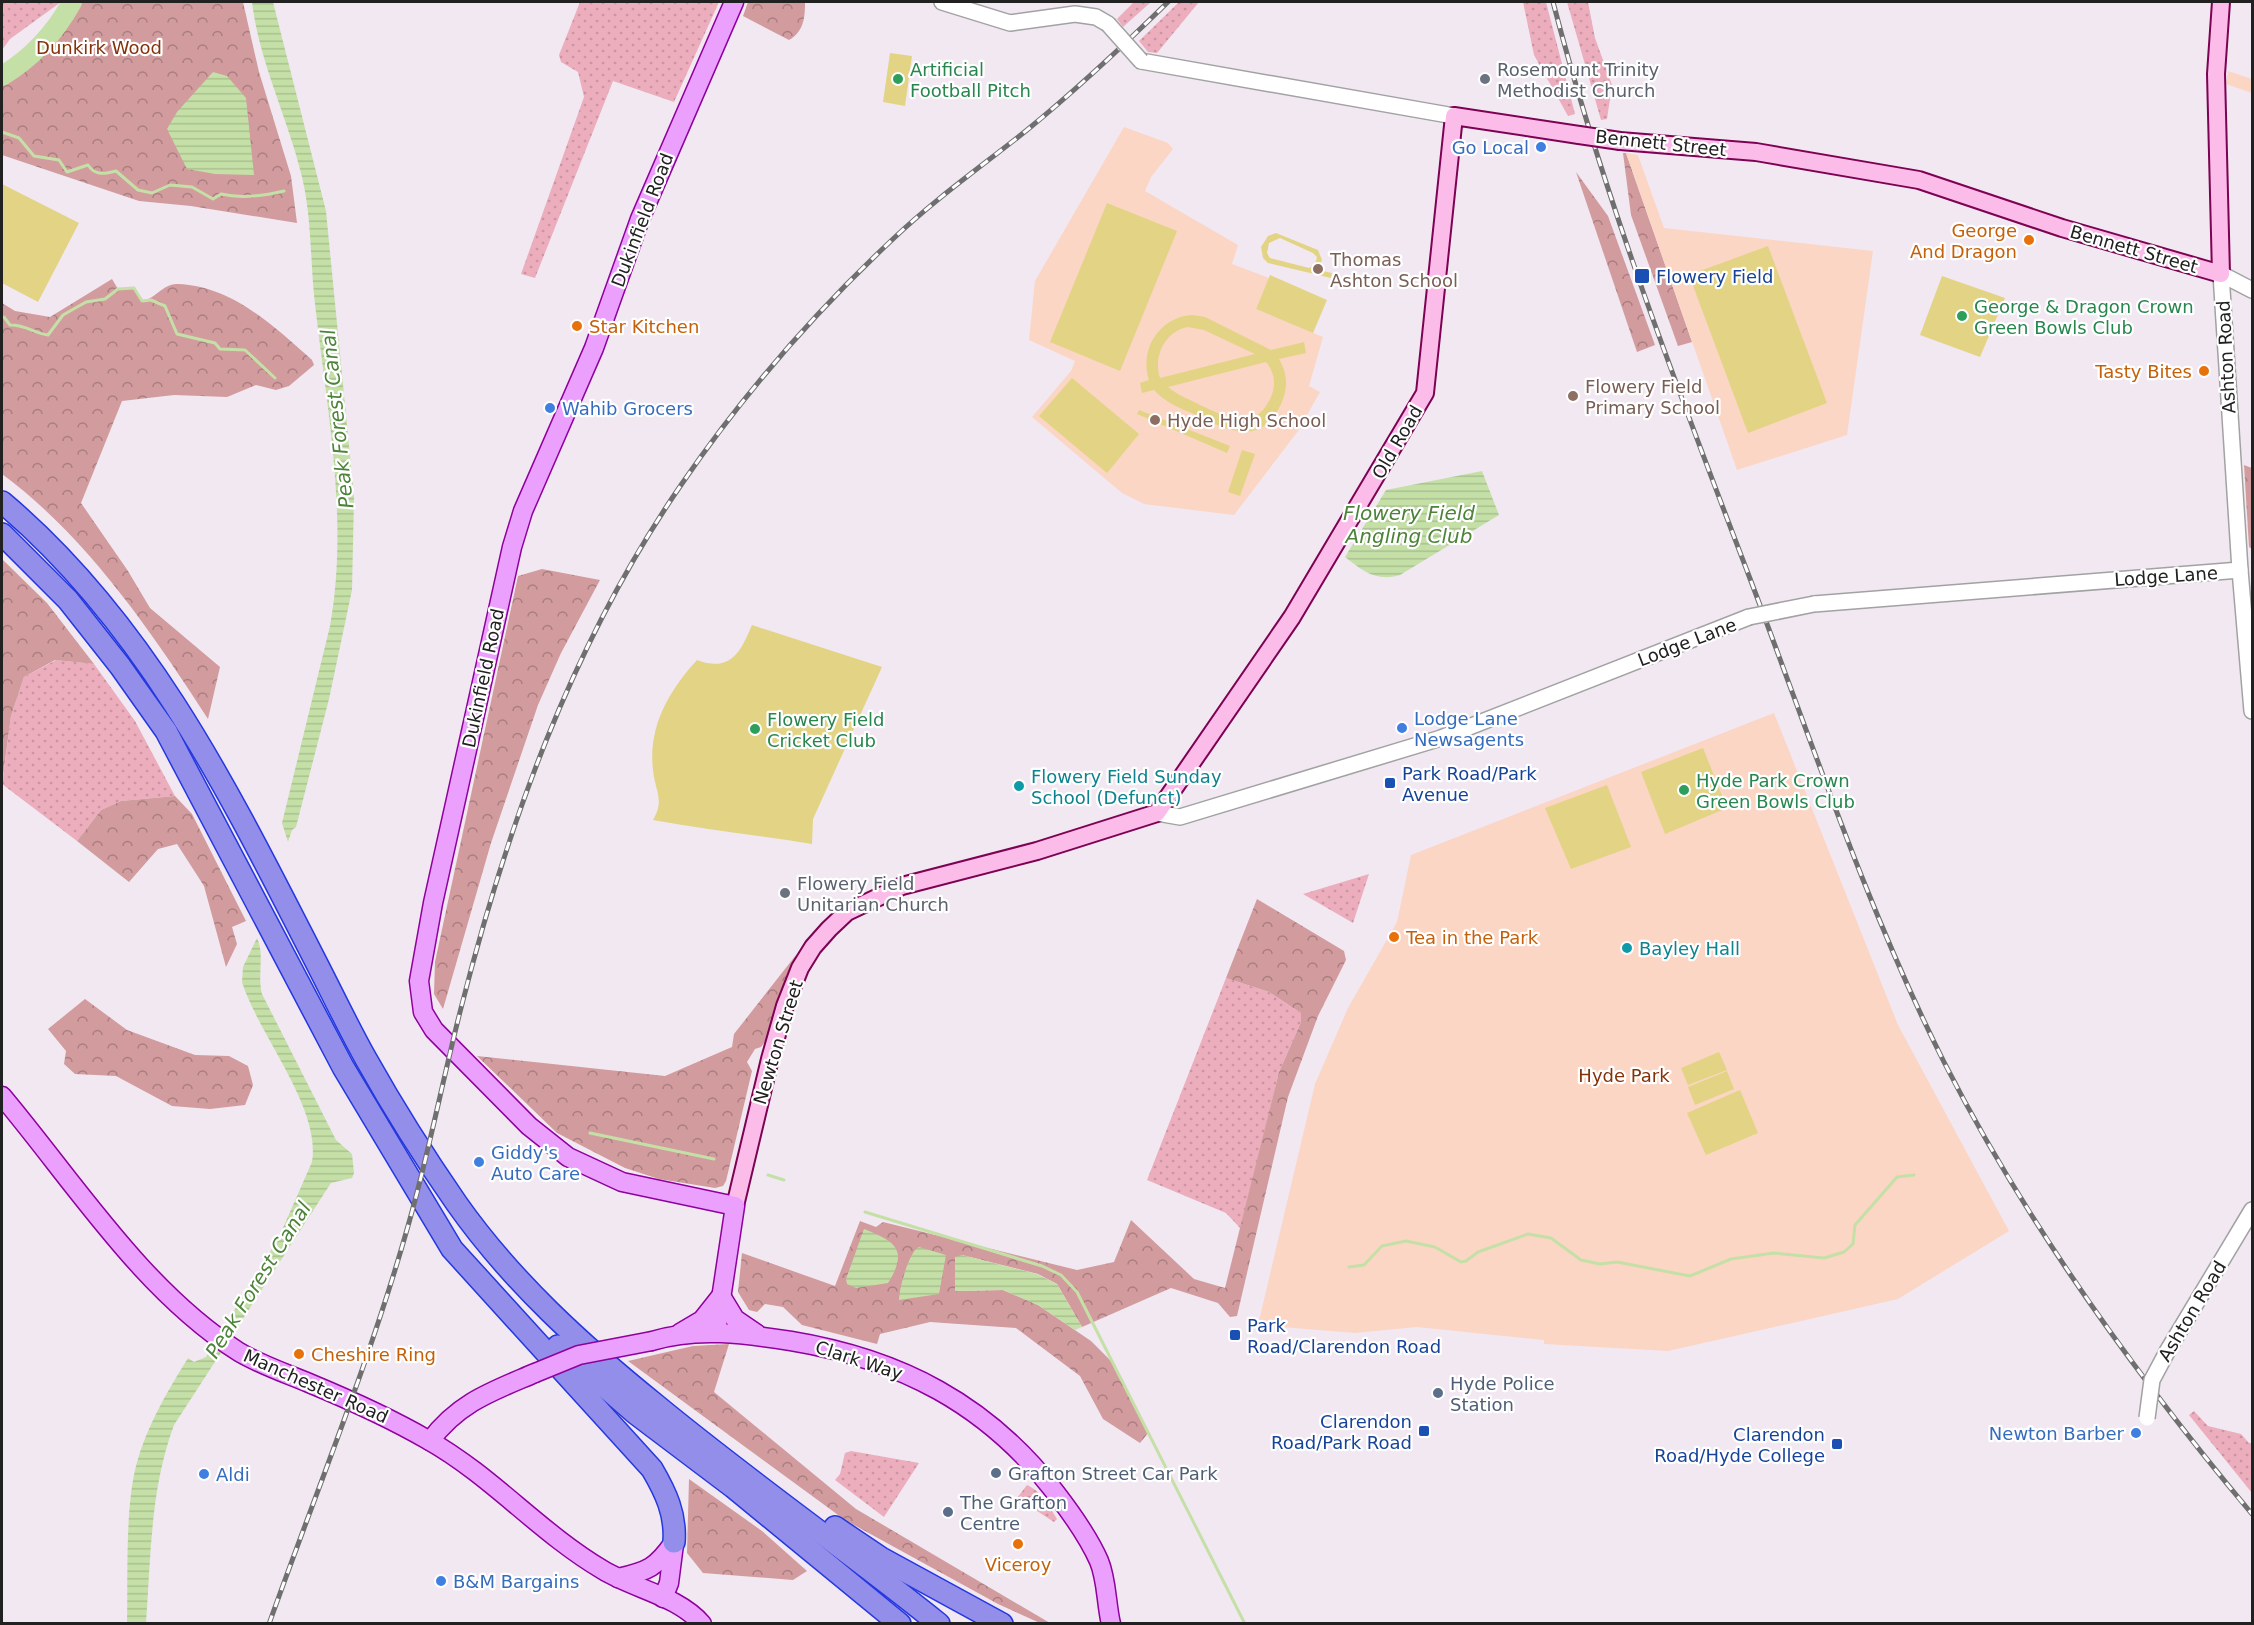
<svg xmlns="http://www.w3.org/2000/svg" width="2254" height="1625" font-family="'DejaVu Sans',sans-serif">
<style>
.grass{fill:url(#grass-dots)}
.forest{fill:url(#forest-crowns)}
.park{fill:#fbd6c5}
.pitch{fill:#e2d484;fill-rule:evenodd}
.water{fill:url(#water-rules)}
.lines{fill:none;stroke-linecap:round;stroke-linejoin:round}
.stream{stroke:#c5e0a7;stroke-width:3}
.river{stroke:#c5e0a7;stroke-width:20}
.tertiary-casing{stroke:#a2a2a2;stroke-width:18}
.secondary-casing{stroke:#7e0253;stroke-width:20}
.primary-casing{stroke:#8f009e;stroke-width:21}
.motorway-casing{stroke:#2438e0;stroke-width:24}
.tertiary{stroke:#fff;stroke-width:15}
.secondary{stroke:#fbbce9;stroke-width:16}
.primary{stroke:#eca0fe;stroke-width:18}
.motorway{stroke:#938eea;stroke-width:21}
.rail-casing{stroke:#6f6f6f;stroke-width:5}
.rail{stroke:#fff;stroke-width:3;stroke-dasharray:9;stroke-linecap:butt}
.tertiary-bridge-casing{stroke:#a2a2a2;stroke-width:18;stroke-linecap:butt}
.secondary-bridge-casing{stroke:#7e0253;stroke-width:20;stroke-linecap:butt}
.primary-bridge-casing{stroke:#8f009e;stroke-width:21;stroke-linecap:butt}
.tertiary-bridge{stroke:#fff;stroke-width:15}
.secondary-bridge{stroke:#fbbce9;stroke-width:16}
.primary-bridge{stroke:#eca0fe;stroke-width:18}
.leisure-dot{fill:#2e9e5b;stroke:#fff;stroke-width:2}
.worship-dot{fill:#6b7280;stroke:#fff;stroke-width:2}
.shop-dot{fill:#3f7fe0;stroke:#fff;stroke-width:2}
.food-dot{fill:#e8710a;stroke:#fff;stroke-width:2}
.education-dot{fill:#8d6e63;stroke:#fff;stroke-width:2}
.transit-dot{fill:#1a4fb4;stroke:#fff;stroke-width:2}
.culture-dot{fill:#0f9aa8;stroke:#fff;stroke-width:2}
.service-dot{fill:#5c6f8a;stroke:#fff;stroke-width:2}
.labels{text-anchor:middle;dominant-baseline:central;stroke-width:4.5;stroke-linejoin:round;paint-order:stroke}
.park-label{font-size:18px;fill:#853109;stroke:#fff}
.leisure-label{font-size:18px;fill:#27864d;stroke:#fff;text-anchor:start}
.worship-label{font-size:18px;fill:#5b616d;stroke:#fff;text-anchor:start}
.street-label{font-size:18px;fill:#212121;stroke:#fff}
.shop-label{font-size:18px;fill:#366cbe;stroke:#fff;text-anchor:start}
.food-label{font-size:18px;fill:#c56008;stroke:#fff;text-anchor:start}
.education-label{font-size:18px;fill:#785e54;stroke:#fff;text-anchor:start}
.transit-label{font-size:18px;fill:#164399;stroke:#fff;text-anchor:start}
.culture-label{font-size:18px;fill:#0d838f;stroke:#fff;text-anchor:start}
.service-label{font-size:18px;fill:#4e5e75;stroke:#fff;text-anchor:start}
.water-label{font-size:20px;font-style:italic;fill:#4c8339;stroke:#fff}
</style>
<defs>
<pattern id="grass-dots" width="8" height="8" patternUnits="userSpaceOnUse" patternTransform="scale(1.5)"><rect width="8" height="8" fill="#ecadbd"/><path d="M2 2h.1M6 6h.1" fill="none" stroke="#ca95a2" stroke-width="1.8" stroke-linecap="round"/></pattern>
<pattern id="forest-crowns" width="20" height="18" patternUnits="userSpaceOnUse" patternTransform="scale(1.5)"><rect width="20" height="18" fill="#d29b9e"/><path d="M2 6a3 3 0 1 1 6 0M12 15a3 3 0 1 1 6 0" fill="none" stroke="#aa7e80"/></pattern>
<pattern id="water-rules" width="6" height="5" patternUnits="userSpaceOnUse" patternTransform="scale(1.5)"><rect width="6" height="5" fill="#c5e0a7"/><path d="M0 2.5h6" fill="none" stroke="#a9c08f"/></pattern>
</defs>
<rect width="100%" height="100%" fill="#f1e8f2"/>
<!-- grass -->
<g class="grass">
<polygon points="2,2 61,2 10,39 2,50"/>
<polygon points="580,2 719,2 674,102 613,81 535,278 521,274 584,97 578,72 561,62 559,55"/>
<polygon points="1134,2 1151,2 1123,27 1117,19"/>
<polygon points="1179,2 1199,2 1157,53 1148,52 1139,41"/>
<polygon points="1523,2 1546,2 1575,114 1568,116 1534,55"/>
<polygon points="1567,2 1588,2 1595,38 1612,85 1607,119 1601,120"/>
<polygon points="56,660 94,664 135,721 175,796 121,801 101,810 77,841 2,784 11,716 24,677"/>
<polygon points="1369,874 1353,923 1303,894"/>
<polygon points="1226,978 1269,992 1301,1013 1301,1022 1279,1072 1241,1229 1226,1213 1147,1180"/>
<polygon points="2194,1411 2208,1426 2241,1434 2249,1443 2252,1443 2252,1493 2189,1415"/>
<polygon points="851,1451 919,1463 884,1517 835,1480 840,1474 845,1453"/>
<path d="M 1027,1485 C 1041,1491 1049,1506 1057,1519 L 1054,1522 L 1017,1498 Z"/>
</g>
<!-- forest -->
<g class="forest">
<path d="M 72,2 L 243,2 L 259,72 L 291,176 L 297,223 L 191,206 L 139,201 L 2,155 L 2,76 C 32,58 55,33 72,2 Z"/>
<path d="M 748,2 L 805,3 C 805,19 803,32 789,40 L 743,16 Z"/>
<polygon points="1623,153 1626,153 1692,342 1678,346 1631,215"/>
<polygon points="1576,172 1608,216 1655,345 1637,352"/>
<path d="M 112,279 L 118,289 L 134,288 L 142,301 C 156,299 163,283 178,284 C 232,286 274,326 312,360 L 314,365 L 289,386 L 276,390 L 256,385 L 227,397 L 174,395 L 122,401 L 81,503 L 128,571 L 150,608 L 220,667 L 208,719 C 151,631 87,537 2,474 L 2,303 L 15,311 L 50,317 Z"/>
<polygon points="2244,465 2252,468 2252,549 2249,547"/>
<polygon points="2,559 47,603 94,664 55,660 24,677 11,716 2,783"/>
<polygon points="542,569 600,580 561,653 538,705 491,843 443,1009 434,994 435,962 518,576"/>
<polygon points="175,796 192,814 246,921 232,927 237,944 226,967 204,886 177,844 158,849 129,882 77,841 101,810 121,801"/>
<polygon points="1257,899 1344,951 1346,960 1318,1016 1288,1097 1237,1316 1230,1317 1218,1303 1171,1288 1082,1327 1057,1284 1038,1274 962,1255 956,1291 1003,1290 1038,1305 1091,1341 1113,1363 1149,1432 1140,1443 1103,1419 1080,1376 1016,1328 930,1322 880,1334 877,1344 802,1325 783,1307 765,1304 757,1312 749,1310 738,1292 742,1253 835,1286 860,1221 876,1227 883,1222 1077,1270 1114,1262 1131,1220 1194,1279 1225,1288 1279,1072 1301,1022 1301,1013 1269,992 1226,978"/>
<polygon points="796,955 769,1036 761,1047 755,1049 747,1062 752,1071 726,1181 723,1186 715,1188 659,1179 625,1168 557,1133 477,1056 665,1076 732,1047 734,1034"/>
<polygon points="85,999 127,1030 195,1055 229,1056 248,1066 253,1085 245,1105 210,1109 172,1106 116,1076 75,1074 64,1064 66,1051 48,1029"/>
<polygon points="729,1344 714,1392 856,1509 1050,1623 1040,1623 998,1604 845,1520 628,1361 693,1346"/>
<polygon points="689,1479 762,1531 807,1571 793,1580 703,1573 687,1553"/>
</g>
<!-- park -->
<g class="park">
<polygon points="2228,71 2252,79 2252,93 2226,84"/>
<polygon points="1124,127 1168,143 1173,149 1151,177 1145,191 1238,245 1232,264 1269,278 1256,309 1323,337 1309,386 1320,392 1298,431 1234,515 1144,504 1122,493 1032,417 1071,371 1075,361 1029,340 1035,281"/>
<polygon points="1626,153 1638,155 1664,228 1873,251 1847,435 1737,470"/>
<polygon points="1774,713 1898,1025 2009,1231 1898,1299 1668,1351 1544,1344 1544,1340 1417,1327 1355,1333 1258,1325 1315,1084 1348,1008 1397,922 1411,855"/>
</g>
<!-- pitch -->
<g class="pitch">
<polygon points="890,53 912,56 905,106 883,102"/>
<polygon points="2,184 79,223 38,302 2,283"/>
<polygon points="1107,203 1177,231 1120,371 1050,342"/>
<path d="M 1276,233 L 1318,250 L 1322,260 L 1318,270 L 1332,273 L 1331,278 L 1268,263 L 1263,258 L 1261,247 L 1268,236 ZM 1280,238 L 1313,253 L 1317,257 L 1315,265 L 1309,268 L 1270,258 L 1267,253 L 1269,243 Z"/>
<polygon points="1768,246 1827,403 1748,433 1689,275"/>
<polygon points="1270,275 1327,300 1313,333 1256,309"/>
<polygon points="1942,276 2005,298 1980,357 1920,335"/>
<path d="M 1192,315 L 1205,317 L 1271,350 L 1304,342 L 1306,353 L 1279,359 C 1288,375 1288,388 1281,404 C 1261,448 1226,430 1194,414 C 1179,408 1165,402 1154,390 L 1142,393 L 1140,383 L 1149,380 C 1139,350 1159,317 1192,315 ZM 1187,327 L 1204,330 L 1255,354 L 1160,378 C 1153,356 1165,332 1187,327 ZM 1266,362 C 1275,373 1276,385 1271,397 C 1254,434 1227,417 1200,405 C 1189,399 1177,395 1168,387 Z"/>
<polygon points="1072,378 1139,434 1107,473 1039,416"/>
<polygon points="1139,410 1230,446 1227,453 1137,414"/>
<polygon points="1242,450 1255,454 1240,496 1228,492"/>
<path d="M 752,625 L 882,667 L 813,819 L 812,844 C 759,835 706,830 653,820 C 665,800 655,791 653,770 C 648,726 669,691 697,660 C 731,673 741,651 752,625 Z"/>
<polygon points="1703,748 1727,808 1665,834 1641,772"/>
<polygon points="1607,785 1631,847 1571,869 1545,808"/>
<polygon points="1719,1052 1727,1070 1688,1085 1681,1068"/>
<polygon points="1727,1071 1734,1089 1695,1105 1688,1087"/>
<polygon points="1740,1090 1758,1133 1706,1155 1687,1113"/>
</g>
<!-- water -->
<g class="water">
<path d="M 252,2 L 273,2 L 326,211 L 354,497 L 352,590 L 329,699 L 296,827 L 292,830 L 288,842 L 282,823 L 330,626 C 349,520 327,410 315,304 C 310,261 312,219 302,177 C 288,118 259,62 252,2 Z"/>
<polygon points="213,72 227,76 246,98 254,175 215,174 187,169 167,129 177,112"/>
<path d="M 1482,471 L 1499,515 L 1400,575 C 1376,582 1363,571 1345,557 L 1386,490 Z"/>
<path d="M 257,938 C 265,954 257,975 262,994 L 336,1140 L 352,1154 L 354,1173 L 352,1178 L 331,1183 L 174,1425 C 150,1490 151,1556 146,1623 L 127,1624 C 128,1578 125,1509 136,1466 C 146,1427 167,1392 188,1358 L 194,1362 L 206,1357 L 279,1237 L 312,1162 C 321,1107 259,1036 242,982 L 243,967 Z"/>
<path d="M 864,1229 C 895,1241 909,1250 888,1283 L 856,1288 L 847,1284 L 846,1279 Z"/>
<path d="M 919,1247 L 946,1255 L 939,1294 L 899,1300 C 899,1289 909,1251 919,1247 Z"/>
<polygon points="962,1255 1037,1274 1057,1284 1082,1327 1075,1330 1038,1305 1003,1290 955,1291 955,1257"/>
</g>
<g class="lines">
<!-- stream -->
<g class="stream">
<path d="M 2,132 L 19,138 L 34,156 L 59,160 L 67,172 L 88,165 C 95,176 105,174 116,171 L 138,190 L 152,193 L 170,185 L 192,187 L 213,199 L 221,194 C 242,199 263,196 284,191"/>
<path d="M 2,318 L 4,317 L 10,325 C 27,325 33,333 48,335 L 63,315 L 86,302 L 105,299 L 118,289 L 134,288 L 142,301 L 151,300 L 165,306 L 177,334 L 215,343 L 220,349 L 245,350 L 275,378"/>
<polyline points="590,1133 714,1159"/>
<polyline points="768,1175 784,1180"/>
<polyline points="865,1212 1042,1266 1061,1275 1077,1292 1245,1624"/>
<polyline points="1349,1267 1364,1265 1382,1246 1406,1241 1435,1247 1461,1262 1466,1261 1478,1252 1528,1234 1551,1238 1581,1260 1600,1264 1617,1262 1690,1276 1731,1259 1774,1253 1824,1258 1844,1252 1853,1244 1855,1225 1897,1177 1914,1175"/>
</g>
<!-- river -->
<path class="river" d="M 2,76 C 32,58 55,33 72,2"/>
<!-- tertiary casing -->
<g class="tertiary-casing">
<g id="tertiary">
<polyline points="942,2 1010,23 1075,14 1096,17 1108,24"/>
<polyline points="1141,61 1454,116"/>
<polyline points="2221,274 2240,570 2252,711"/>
<polyline points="2221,274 2252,290"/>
<polyline points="1814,604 2240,570"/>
<polyline points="1157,813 1180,817 1441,738 1749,617"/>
<polyline points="2168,1350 2252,1210"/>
</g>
</g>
<!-- secondary casing -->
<g class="secondary-casing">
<g id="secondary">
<polyline points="1620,141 1756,152 1919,180 2062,228 2221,274 2216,74 2221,2"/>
<polyline points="735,1206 770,1059 785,1006 800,968 813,947 829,929 847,912 902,886 1037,851 1157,813 1292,617 1425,393 1454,116 1579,135"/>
</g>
</g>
<!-- primary casing -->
<g class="primary-casing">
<g id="primary">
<path d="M 2,1096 C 75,1183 142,1290 239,1352 C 261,1365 285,1373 309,1383 C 350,1400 390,1418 428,1440 C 492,1476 540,1533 603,1570 C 634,1589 678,1596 702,1624"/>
<polyline points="716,1332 735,1206 622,1182 568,1157 529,1126 434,1030 423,1012 419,981 433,903 512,547 523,511 594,348 640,219 734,2"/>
<polyline points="680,1333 702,1320 721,1296 735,1319 757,1334"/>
<path d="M 652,1341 C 697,1327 745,1334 791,1341 C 900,1359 987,1404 1055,1492 C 1072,1514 1088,1536 1099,1561 C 1107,1580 1106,1603 1111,1624"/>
<path d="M 430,1441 C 459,1402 493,1391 535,1373"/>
<path d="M 618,1578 C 648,1571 656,1568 674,1542"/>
<polyline points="663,1598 669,1583 674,1544"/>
</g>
</g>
<!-- motorway casing -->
<g class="motorway-casing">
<g id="motorway">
<path d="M 2,502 C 147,624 230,794 315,960 C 332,993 348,1027 366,1059 C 394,1109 425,1158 457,1204 C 512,1282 583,1346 656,1405 C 748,1481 846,1549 939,1624"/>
<path d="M 2,534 L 68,600 L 120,666 L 166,731 L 343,1067 L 452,1249 L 652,1469 C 666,1493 676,1514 674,1542"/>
<polyline points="558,1346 635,1413 733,1487 900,1624"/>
<polyline points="835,1527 881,1558 1002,1624"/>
</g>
</g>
<!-- tertiary -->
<use href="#tertiary" class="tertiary"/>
<!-- secondary -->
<use href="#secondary" class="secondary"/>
<!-- primary -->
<use href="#primary" class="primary"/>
<!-- motorway -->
<use href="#motorway" class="motorway"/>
<!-- rail casing -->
<g class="rail-casing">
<g id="rail">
<path d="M 1553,2 C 1604,198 1677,387 1749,576 C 1811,739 1866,907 1944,1062 C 2025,1221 2138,1378 2252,1514"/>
<path d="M 269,1624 C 316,1492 370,1361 408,1226 C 428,1156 442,1083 460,1012 C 507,826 571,645 681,485 C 742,396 814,313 893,239 C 935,199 982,166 1027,130 C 1076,90 1123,46 1168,2"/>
</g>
</g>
<!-- rail -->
<use href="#rail" class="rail"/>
<!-- tertiary-bridge casing -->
<g class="tertiary-bridge-casing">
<g id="tertiary-bridge">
<polyline points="1108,24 1141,61"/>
<polyline points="1749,617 1814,604"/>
<polyline points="2147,1418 2152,1380 2168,1350"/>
</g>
</g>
<!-- secondary-bridge casing -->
<g class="secondary-bridge-casing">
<polyline id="secondary-bridge" points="1579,135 1620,141"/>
</g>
<!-- primary-bridge casing -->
<g class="primary-bridge-casing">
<polyline id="primary-bridge" points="535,1373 579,1355 652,1341"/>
</g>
<!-- tertiary-bridge -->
<use href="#tertiary-bridge" class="tertiary-bridge"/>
<!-- secondary-bridge -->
<use href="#secondary-bridge" class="secondary-bridge"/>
<!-- primary-bridge -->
<use href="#primary-bridge" class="primary-bridge"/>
</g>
<!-- markers -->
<g class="leisure-dot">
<circle cx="898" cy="79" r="6"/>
<circle cx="1962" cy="316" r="6"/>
<circle cx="755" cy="729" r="6"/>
<circle cx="1684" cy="790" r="6"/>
</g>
<g class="worship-dot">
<circle cx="1485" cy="79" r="6"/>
<circle cx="785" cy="893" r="6"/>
</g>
<g class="shop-dot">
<circle cx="1541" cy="147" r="6"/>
<circle cx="550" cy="408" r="6"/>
<circle cx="1402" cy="728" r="6"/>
<circle cx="479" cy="1162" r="6"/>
<circle cx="2136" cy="1433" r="6"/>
<circle cx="204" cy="1474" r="6"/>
<circle cx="441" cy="1581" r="6"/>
</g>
<g class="food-dot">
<circle cx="2029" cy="240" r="6"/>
<circle cx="577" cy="326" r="6"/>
<circle cx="2204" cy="371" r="6"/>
<circle cx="1394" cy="937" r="6"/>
<circle cx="299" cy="1354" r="6"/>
<circle cx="1018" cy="1544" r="6"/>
</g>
<g class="education-dot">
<circle cx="1318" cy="269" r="6"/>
<circle cx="1573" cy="396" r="6"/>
<circle cx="1155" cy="420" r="6"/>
</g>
<g class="transit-dot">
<rect x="1634" y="268" width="16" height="16" rx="3"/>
<rect x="1384" y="777" width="12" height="12" rx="3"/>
<rect x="1229" y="1329" width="12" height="12" rx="3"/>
<rect x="1418" y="1425" width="12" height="12" rx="3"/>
<rect x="1831" y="1438" width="12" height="12" rx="3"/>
</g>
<g class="culture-dot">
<circle cx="1019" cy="786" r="6"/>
<circle cx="1627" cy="948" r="6"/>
</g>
<g class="service-dot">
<circle cx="1438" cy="1393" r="6"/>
<circle cx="996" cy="1473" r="6"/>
<circle cx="948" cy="1512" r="6"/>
</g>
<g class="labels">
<!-- park labels -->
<g class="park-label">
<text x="99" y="47">Dunkirk Wood</text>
<text x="1624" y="1075">Hyde Park</text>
</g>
<!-- leisure labels -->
<g class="leisure-label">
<text x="910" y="69">Artificial<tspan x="910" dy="21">Football Pitch</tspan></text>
<text x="1974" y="306">George &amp; Dragon Crown<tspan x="1974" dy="21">Green Bowls Club</tspan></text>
<text x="767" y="719">Flowery Field<tspan x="767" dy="21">Cricket Club</tspan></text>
<text x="1696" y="780">Hyde Park Crown<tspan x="1696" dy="21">Green Bowls Club</tspan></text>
</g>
<!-- worship labels -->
<g class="worship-label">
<text x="1497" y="69">Rosemount Trinity<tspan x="1497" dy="21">Methodist Church</tspan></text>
<text x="797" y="883">Flowery Field<tspan x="797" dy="21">Unitarian Church</tspan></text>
</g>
<!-- street labels -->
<g class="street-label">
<text transform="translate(1661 143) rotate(6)">Bennett Street</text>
<text transform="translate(642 220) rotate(-69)">Dukinfield Road</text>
<text transform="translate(2134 249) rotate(16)">Bennett Street</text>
<text transform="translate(2226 357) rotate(-93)">Ashton Road</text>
<text transform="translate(1397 442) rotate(-60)">Old Road</text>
<text transform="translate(2166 576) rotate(-4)">Lodge Lane</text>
<text transform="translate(1687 642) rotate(-21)">Lodge Lane</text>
<text transform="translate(483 678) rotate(-78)">Dukinfield Road</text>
<text transform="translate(778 1042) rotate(-73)">Newton Street</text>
<text transform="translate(2192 1311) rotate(-59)">Ashton Road</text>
<text transform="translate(859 1360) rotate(18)">Clark Way</text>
<text transform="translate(316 1386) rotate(24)">Manchester Road</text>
</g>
<!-- shop labels -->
<g class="shop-label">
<text x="1529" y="147" text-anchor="end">Go Local</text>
<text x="562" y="408">Wahib Grocers</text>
<text x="1414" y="718">Lodge Lane<tspan x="1414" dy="21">Newsagents</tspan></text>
<text x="491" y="1152">Giddy's<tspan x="491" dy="21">Auto Care</tspan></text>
<text x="2124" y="1433" text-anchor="end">Newton Barber</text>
<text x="216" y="1474">Aldi</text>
<text x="453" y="1581">B&amp;M Bargains</text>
</g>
<!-- food labels -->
<g class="food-label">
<text x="2017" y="230" text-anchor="end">George<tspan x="2017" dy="21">And Dragon</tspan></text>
<text x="589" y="326">Star Kitchen</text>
<text x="2192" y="371" text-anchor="end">Tasty Bites</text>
<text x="1406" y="937">Tea in the Park</text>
<text x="311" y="1354">Cheshire Ring</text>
<text x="1018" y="1564" text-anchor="middle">Viceroy</text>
</g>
<!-- education labels -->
<g class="education-label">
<text x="1330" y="259">Thomas<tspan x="1330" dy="21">Ashton School</tspan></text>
<text x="1585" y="386">Flowery Field<tspan x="1585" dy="21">Primary School</tspan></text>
<text x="1167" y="420">Hyde High School</text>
</g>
<!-- transit labels -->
<g class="transit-label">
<text x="1656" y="276">Flowery Field</text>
<text x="1402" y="773">Park Road/Park<tspan x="1402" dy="21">Avenue</tspan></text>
<text x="1247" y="1325">Park<tspan x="1247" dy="21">Road/Clarendon Road</tspan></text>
<text x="1412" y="1421" text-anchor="end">Clarendon<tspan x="1412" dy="21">Road/Park Road</tspan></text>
<text x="1825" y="1434" text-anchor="end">Clarendon<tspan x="1825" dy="21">Road/Hyde College</tspan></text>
</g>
<!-- culture labels -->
<g class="culture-label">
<text x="1031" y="776">Flowery Field Sunday<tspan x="1031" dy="21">School (Defunct)</tspan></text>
<text x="1639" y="948">Bayley Hall</text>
</g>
<!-- service labels -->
<g class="service-label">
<text x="1450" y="1383">Hyde Police<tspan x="1450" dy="21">Station</tspan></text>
<text x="1008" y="1473">Grafton Street Car Park</text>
<text x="960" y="1502">The Grafton<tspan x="960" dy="21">Centre</tspan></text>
</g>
<!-- water labels -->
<g class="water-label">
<text transform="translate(337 419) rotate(-96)">Peak Forest Canal</text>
<text x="1409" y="513">Flowery Field<tspan x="1409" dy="23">Angling Club</tspan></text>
<text transform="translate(258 1280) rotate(-58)">Peak Forest Canal</text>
</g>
</g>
<!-- border -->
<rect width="2254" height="1625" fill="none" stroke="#212121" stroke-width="6"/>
</svg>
